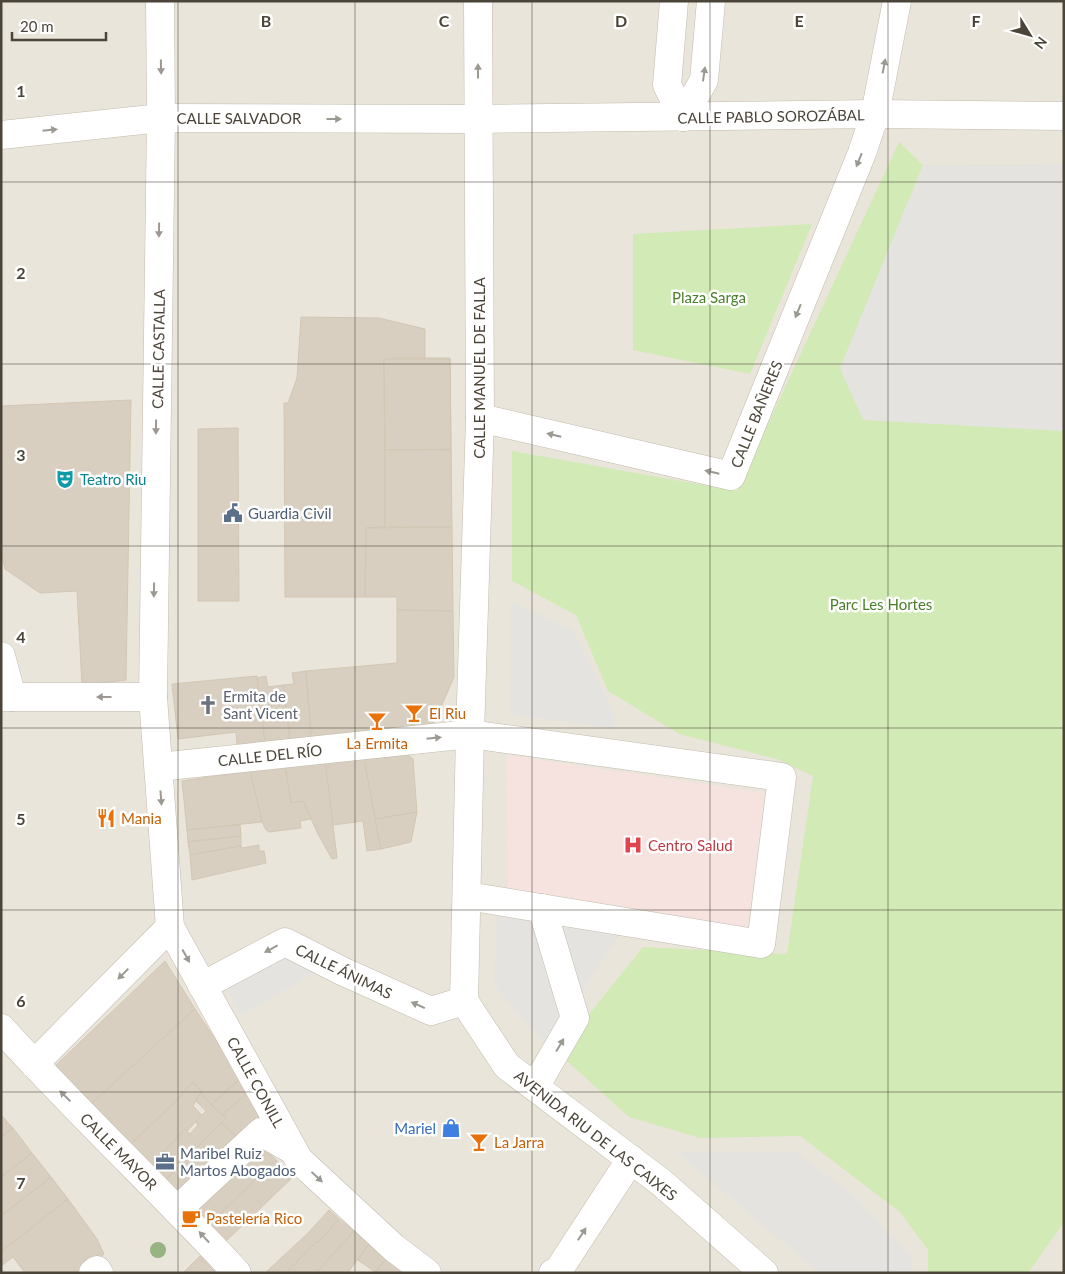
<svg xmlns="http://www.w3.org/2000/svg" width="1065" height="1274" font-family="Lato,sans-serif">
<style>
.residential{fill:#eae5da}
.medical{fill:#f6e3e0}
.park{fill:#d2eab5}
.parking{fill:#e5e3e0}
.building{fill:#d8cfc1;stroke:#d3c7b4}
.lines{fill:none;stroke-linecap:round;stroke-linejoin:round}
.street-casing{stroke:#c2bbae;stroke-width:29}
.street{stroke:#fff;stroke-width:28}
.tree{fill:#97b381}
.oneway{fill:#9c9892}
.grid{fill:none;stroke:#4b4439;stroke-width:1;stroke-opacity:0.55}
.labels{text-anchor:middle;dominant-baseline:central;stroke-width:5;stroke-linejoin:round;paint-order:stroke}
.street-label{font-size:15px;fill:#4b4439;stroke:#fff}
.park-label{font-size:15px;fill:#4a7f2a;stroke:#fff}
.culture-label{font-size:15px;fill:#0d838f;stroke:#fff;text-anchor:start}
.service-label{font-size:15px;fill:#4e5e75;stroke:#fff;text-anchor:start}
.worship-label{font-size:15px;fill:#5b616d;stroke:#fff;text-anchor:start}
.food-label{font-size:15px;fill:#c56008;stroke:#fff;text-anchor:start}
.health-label{font-size:15px;fill:#be3a42;stroke:#fff;text-anchor:start}
.shop-label{font-size:15px;fill:#366cbe;stroke:#fff;text-anchor:end}
.grid-label{font-size:16px;text-anchor:middle;font-weight:bold;fill:#4b4439;stroke:#fff;stroke-width:5;stroke-linejoin:round;paint-order:stroke}
</style>
<rect width="100%" height="100%" fill="#f6f3ec"/>
<!-- residential -->
<rect class="residential" x="1" y="1" width="1063" height="1272"/>
<!-- medical -->
<polygon class="medical" points="507,755 765,793 747,930 508,897"/>
<!-- park -->
<g class="park">
<polygon points="899,142 923,165 1064,164 1064,1222 1028,1273 928,1273 928,1250 900,1212 800,1136 700,1138 629,1117 558,1053 643,947 787,954 813,776 777,759 679,734 608,691 576,615 512,581 512,451 737,491"/>
<polygon points="812,224 750,374 633,350 633,234"/>
</g>
<!-- parking -->
<g class="parking">
<polygon points="1064,164 1064,431 863,420 840,368 923,165"/>
<polygon points="511,602 572,629 611,707 616,729 510,714"/>
<polygon points="497,916 620,933 546,1046 494,985"/>
<polygon points="277,946 317,972 241,1015 221,976"/>
<polygon points="676,1152 795,1152 853,1195 912,1257 913,1273 819,1273"/>
</g>
<!-- building -->
<g class="building">
<polygon points="301,317 379,318 425,329 425,359 384,359 385,527 366,528 365,597 285,597 284,403 288,403 297,378"/>
<polygon points="392,358 450,358 451,449 392,450"/>
<polygon points="384,359 450,359 451,450 385,450"/>
<polygon points="131,400 126,680 82,685 77,591 40,593 5,569 1,552 1,406"/>
<polygon points="238,428 239,601 198,601 198,429"/>
<polygon points="451,449 451,528 393,528 392,450"/>
<polygon points="385,450 451,450 452,527 385,527"/>
<polygon points="452,527 453,611 397,610 397,597 365,597 366,528"/>
<polygon points="397,610 453,611 454,677 433,725 311,737 306,671 397,663"/>
<polygon points="306,671 311,737 290,739 283,685 294,684 292,673"/>
<polygon points="257,676 265,742 237,745 236,732 178,739 172,684"/>
<polygon points="266,676 268,687 283,685 290,739 265,742 257,678"/>
<polygon points="401,749 413,759 417,812 375,819 363,754"/>
<polygon points="363,754 381,849 367,851 363,821 333,825 325,760"/>
<polygon points="325,760 337,858 332,859 318,834 303,801 291,803 285,766"/>
<polygon points="285,766 291,803 303,801 311,819 300,821 301,828 269,832 266,830 262,822 250,771"/>
<polygon points="250,771 262,822 187,830 182,781"/>
<polygon points="417,812 411,842 381,849 375,819"/>
<polygon points="240,825 241,836 188,842 187,830"/>
<polygon points="241,836 241,846 190,855 188,842"/>
<polygon points="259,845 259,851 264,851 266,863 192,880 190,855 241,846 242,848"/>
<polygon points="165,961 195,1009 91,1104 55,1066"/>
<polygon points="195,1009 241,1078 211,1105 201,1093 201,1091 193,1082 174,1103 130,1145 91,1104"/>
<polygon points="241,1078 250,1091 222,1115 211,1105"/>
<polygon points="193,1082 201,1091 193,1106 202,1115 187,1131 185,1129 151,1166 130,1145 174,1103"/>
<polygon points="250,1091 268,1118 240,1140 221,1123 226,1118 222,1115"/>
<polygon points="201,1093 211,1105 226,1118 165,1181 151,1166 185,1129 190,1134 198,1125 195,1122 206,1111 196,1101"/>
<polygon points="1,1115 13,1128 1,1137"/>
<polygon points="221,1123 240,1140 181,1197 165,1181"/>
<polygon points="13,1128 32,1153 1,1177 1,1137"/>
<polygon points="261,1143 276,1160 207,1226 192,1208"/>
<polygon points="32,1153 51,1177 1,1216 1,1177"/>
<polygon points="276,1160 293,1177 224,1243 207,1226"/>
<polygon points="51,1177 68,1199 1,1252 1,1216"/>
<polygon points="68,1199 97,1239 104,1254 81,1273 25,1273 13,1257 1,1266 1,1252"/>
<polygon points="329,1210 339,1219 318,1243 317,1241 286,1273 265,1273 308,1233"/>
<polygon points="339,1219 354,1231 316,1273 286,1273 317,1241 318,1243"/>
<polygon points="354,1231 369,1244 349,1271 350,1273 316,1273"/>
<polygon points="369,1244 387,1258 375,1272 358,1260"/>
<polygon points="200,1256 216,1273 183,1273"/>
<polygon points="387,1258 402,1269 398,1273 375,1273"/>
</g>
<g class="lines">
<!-- street casing -->
<g class="street-casing">
<g id="street">
<polyline points="160,1 161,118 153,697 170,927 299,1160 394,1248 427,1273"/>
<polyline points="478,1 480,418 470,734 464,1001 507,1066 662,1183 764,1273"/>
<polyline points="674,1 667,85 683,117"/>
<polyline points="683,117 704,80 711,1"/>
<polyline points="1,135 161,118 478,119 875,114 1064,116"/>
<polyline points="480,418 731,476 862,153 875,114 897,1"/>
<polyline points="1,656 12,697"/>
<polyline points="1,697 153,697"/>
<polyline points="159,767 470,734 782,777 761,944 467,896"/>
<polyline points="202,986 285,942 342,971 431,1011 464,1001"/>
<path d="M 1,1028 C 77,1112 160,1190 237,1273"/>
<polyline points="34,1064 170,927"/>
<polyline points="535,1087 575,1018 542,908"/>
<polyline points="177,1210 261,1132 293,1150"/>
<polyline points="93,1273 97,1270 99,1273"/>
<polyline points="553,1273 558,1271 631,1159"/>
</g>
</g>
<!-- street -->
<use href="#street" class="street"/>
</g>
<!-- trees -->
<circle class="tree" cx="158" cy="1250" r="8"/>
<!-- one-way arrows -->
<defs><path id="oneway-solid" d="M-6-.8H1V-3.2L6.5 0L1 3.2V.8H-6Z" transform="scale(1.25)"/></defs>
<g class="oneway">
<use href="#oneway-solid" transform="translate(884 66) rotate(-79)"/>
<use href="#oneway-solid" transform="translate(161 67) rotate(89)"/>
<use href="#oneway-solid" transform="translate(478 71) rotate(-90)"/>
<use href="#oneway-solid" transform="translate(704 74) rotate(-82)"/>
<use href="#oneway-solid" transform="translate(334 119)"/>
<use href="#oneway-solid" transform="translate(50 130) rotate(-6)"/>
<use href="#oneway-solid" transform="translate(859 160) rotate(112)"/>
<use href="#oneway-solid" transform="translate(159 230) rotate(91)"/>
<use href="#oneway-solid" transform="translate(798 311) rotate(112)"/>
<use href="#oneway-solid" transform="translate(156 427) rotate(91)"/>
<use href="#oneway-solid" transform="translate(554 435) rotate(-167)"/>
<use href="#oneway-solid" transform="translate(712 472) rotate(-167)"/>
<use href="#oneway-solid" transform="translate(154 590) rotate(91)"/>
<use href="#oneway-solid" transform="translate(104 697) rotate(-180)"/>
<use href="#oneway-solid" transform="translate(434 738) rotate(-6)"/>
<use href="#oneway-solid" transform="translate(161 798) rotate(86)"/>
<use href="#oneway-solid" transform="translate(271 949) rotate(152)"/>
<use href="#oneway-solid" transform="translate(186 956) rotate(61)"/>
<use href="#oneway-solid" transform="translate(123 974) rotate(135)"/>
<use href="#oneway-solid" transform="translate(418 1005) rotate(-156)"/>
<use href="#oneway-solid" transform="translate(560 1045) rotate(-59)"/>
<use href="#oneway-solid" transform="translate(65 1096) rotate(-135)"/>
<use href="#oneway-solid" transform="translate(317 1177) rotate(43)"/>
<use href="#oneway-solid" transform="translate(582 1234) rotate(-57)"/>
<use href="#oneway-solid" transform="translate(204 1237) rotate(-133)"/>
</g>
<!-- grid -->
<path class="grid" d="M 178,1 L 178,1273M 355,1 L 355,1273M 532,1 L 532,1273M 710,1 L 710,1273M 888,1 L 888,1273M 1,182 L 1064,182M 1,364 L 1064,364M 1,546 L 1064,546M 1,728 L 1064,728M 1,910 L 1064,910M 1,1092 L 1064,1092"/>
<!-- icons -->
<defs>
<g id="theatre-bare" transform="scale(1.5)"><path d="M-5-5.5Q0-4 5-5.5V0Q5 5 0 6Q-5 5-5 0ZM-3.3-2.5H-1v1.5H-3.3ZM1-2.5H3.3v1.5H1ZM-2.8 1Q0 5.5 2.8 1Z" fill="#0f9aa8" stroke="#fff" stroke-width="2.5" paint-order="stroke"/></g>
<g id="civic-bare" transform="scale(1.5)"><path d="M-.6-6.5H3V-4.5H.6V-3L4-1V1h2V6H-6V1h2V-1L-.6-3ZM-1.2 2.5V6h2.4V2.5Z" fill="#5c6f8a" stroke="#fff" stroke-width="2.5" paint-order="stroke"/></g>
<g id="church-bare" transform="scale(1.5)"><path d="M-1.2-6h2.4v3.5h3.3v2.4h-3.3V6h-2.4V-.1h-3.3v-2.4h3.3Z" fill="#6b7280" stroke="#fff" stroke-width="2.5" paint-order="stroke"/></g>
<g id="bar-bare" transform="scale(1.5)"><path d="M-6-5H6L.8 .8V4.5H3.5V6h-7V4.5H-.8V.8Z" fill="#e8710a" stroke="#fff" stroke-width="2.5" paint-order="stroke"/></g>
<g id="restaurant-bare" transform="scale(1.5)"><path d="M-5-6h1v4h1v-4h1v4h1v-4h1v5L-1.5 .5V6h-2V.5L-5-1ZM5-6V6H3V1.5H1.5Q1.5-4 5-6Z" fill="#e8710a" stroke="#fff" stroke-width="2.5" paint-order="stroke"/></g>
<g id="hospital-bare" transform="scale(1.5)"><path d="M-5-5h3v3.5h4V-5h3V5h-3V1.5h-4V5h-3Z" fill="#e0444e" stroke="#fff" stroke-width="2.5" paint-order="stroke"/></g>
<g id="shop-bare" transform="scale(1.5)"><path d="M-5-2.5h2.3a2.7 3.5 0 0 1 5.4 0H5L5.5 6h-11ZM-1.5-2.5h3a1.5 2.3 0 0 0-3 0Z" fill="#3f7fe0" stroke="#fff" stroke-width="2.5" paint-order="stroke"/></g>
<g id="office-bare" transform="scale(1.5)"><path d="M-6-3h4V-5.5h4V-3h4V5H-6ZM-1-4.5V-3h2v-1.5ZM-6 0V1H6V0Z" fill="#5c6f8a" stroke="#fff" stroke-width="2.5" paint-order="stroke"/></g>
<g id="cafe-bare" transform="scale(1.5)"><path d="M-5.5-4.5H6V0H3Q3 3.5 0 3.5H-2.5Q-5.5 3.5-5.5 0ZM3-3.2v2h1.7v-2ZM-6 4.5H4V6H-6Z" fill="#e8710a" stroke="#fff" stroke-width="2.5" paint-order="stroke"/></g>
</defs>
<g fill-rule="evenodd">
<use href="#theatre-bare" x="65" y="479"/>
<use href="#civic-bare" x="233" y="513"/>
<use href="#church-bare" x="208" y="705"/>
<use href="#bar-bare" x="414" y="713"/>
<use href="#bar-bare" x="377" y="721"/>
<use href="#restaurant-bare" x="106" y="818"/>
<use href="#hospital-bare" x="633" y="845"/>
<use href="#shop-bare" x="451" y="1128"/>
<use href="#bar-bare" x="479" y="1142"/>
<use href="#office-bare" x="165" y="1162"/>
<use href="#cafe-bare" x="191" y="1218"/>
</g>
<g class="labels">
<!-- street labels -->
<g class="street-label">
<text transform="translate(771 116) rotate(-1)">CALLE PABLO SOROZÁBAL</text>
<text x="239" y="118">CALLE SALVADOR</text>
<text transform="translate(158 349) rotate(-89)">CALLE CASTALLA</text>
<text transform="translate(479 368) rotate(-90)">CALLE MANUEL DE FALLA</text>
<text transform="translate(756 414) rotate(-68)">CALLE BAÑERES</text>
<text transform="translate(270 755) rotate(-6)">CALLE DEL RÍO</text>
<text transform="translate(344 971) rotate(26)">CALLE ÁNIMAS</text>
<text transform="translate(256 1082) rotate(61)">CALLE CONILL</text>
<text transform="translate(596 1135) rotate(38)">AVENIDA RIU DE LAS CAIXES</text>
<text transform="translate(119 1151) rotate(45)">CALLE MAYOR</text>
</g>
<!-- park labels -->
<g class="park-label">
<text x="709" y="297">Plaza Sarga</text>
<text x="881" y="604">Parc Les Hortes</text>
</g>
<!-- culture labels -->
<g class="culture-label">
<text x="80" y="479">Teatro Riu</text>
</g>
<!-- service labels -->
<g class="service-label">
<text x="248" y="513">Guardia Civil</text>
<text x="180" y="1153">Maribel Ruiz<tspan x="180" dy="17">Martos Abogados</tspan></text>
</g>
<!-- worship labels -->
<g class="worship-label">
<text x="223" y="696">Ermita de<tspan x="223" dy="17">Sant Vicent</tspan></text>
</g>
<!-- food labels -->
<g class="food-label">
<text x="429" y="713">El Riu</text>
<text x="377" y="743" text-anchor="middle">La Ermita</text>
<text x="121" y="818">Mania</text>
<text x="494" y="1142">La Jarra</text>
<text x="206" y="1218">Pastelería Rico</text>
</g>
<!-- health labels -->
<g class="health-label">
<text x="648" y="845">Centro Salud</text>
</g>
<!-- shop labels -->
<g class="shop-label">
<text x="436" y="1128">Mariel</text>
</g>
</g>
<g class="grid-label">
<text x="266" y="27">B</text>
<text x="444" y="27">C</text>
<text x="621" y="27">D</text>
<text x="799" y="27">E</text>
<text x="976" y="27">F</text>
<text x="21" y="97">1</text>
<text x="21" y="279">2</text>
<text x="21" y="461">3</text>
<text x="21" y="643">4</text>
<text x="21" y="825">5</text>
<text x="21" y="1007">6</text>
<text x="21" y="1189">7</text>
</g>
<!-- border -->
<rect width="1065" height="1274" fill="none" stroke="#4b4439" stroke-width="5"/>
<!-- north arrow -->
<g transform="translate(1030 35) rotate(127)" stroke="#ffffff" stroke-width="4" paint-order="stroke">
<path d="M0-4L9 19L0 12L-9 19Z" fill="#4b4439"/>
<text y="-8" font-size="14" font-weight="bold" text-anchor="middle" fill="#4b4439">N</text>
</g>
<!-- scale -->
<path d="M12 32v8h94v-8" fill="none" stroke="#4b4439" stroke-width="2.5"/>
<text x="20" y="32" font-size="15" fill="#4b4439" stroke="#ffffff" stroke-width="4" paint-order="stroke">20 m</text>
</svg>
